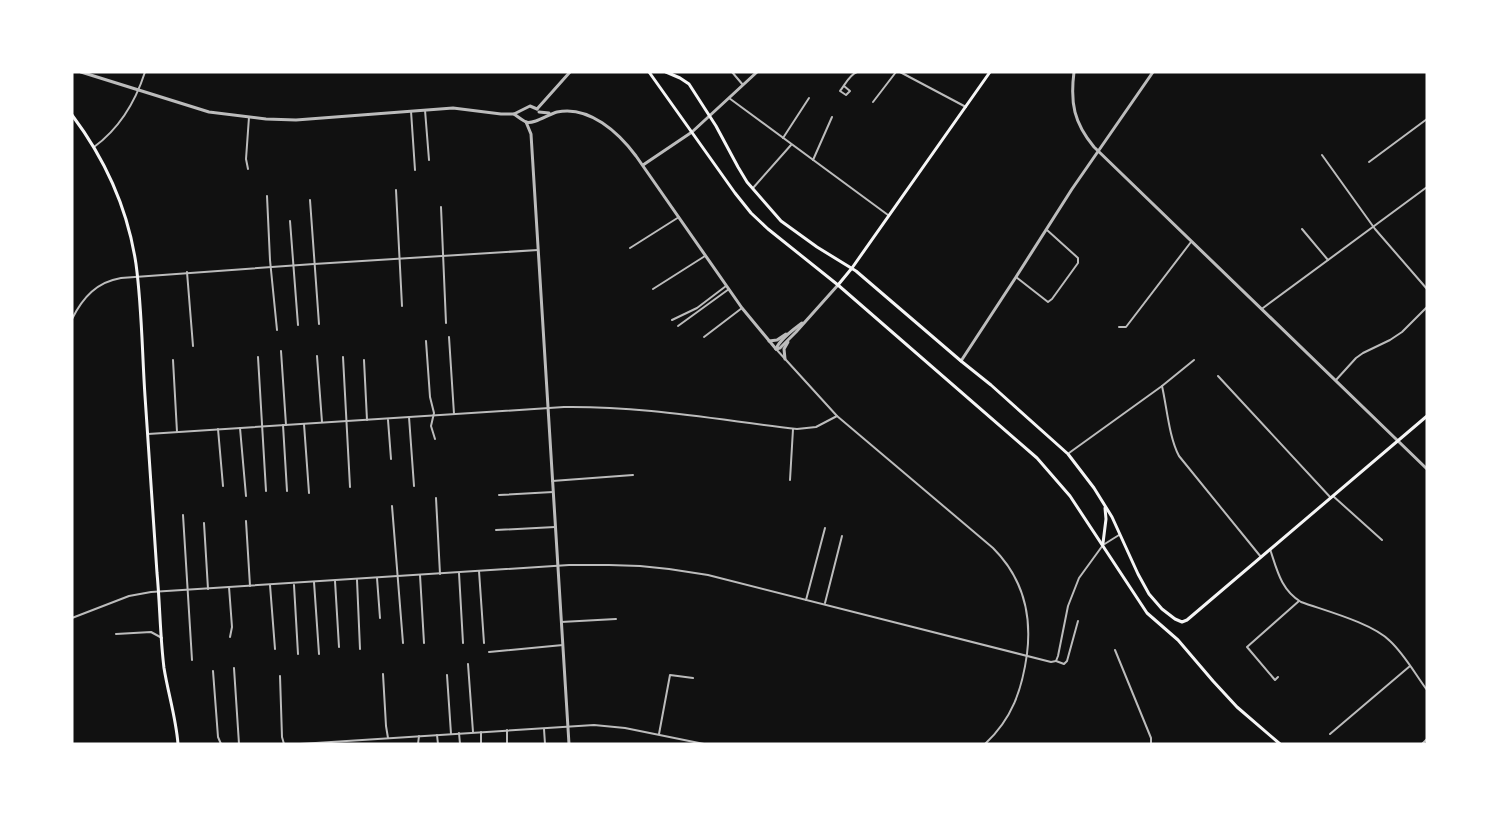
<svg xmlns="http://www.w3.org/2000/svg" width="1499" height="816" font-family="Roboto,sans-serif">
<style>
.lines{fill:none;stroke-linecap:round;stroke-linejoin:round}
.minor{stroke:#bcbcbc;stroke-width:2}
.tertiary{stroke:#bcbcbc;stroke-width:3}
.secondary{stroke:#f5f5f5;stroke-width:3}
</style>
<rect width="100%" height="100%" fill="#111"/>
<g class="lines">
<!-- minor -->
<g class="minor">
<polyline points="732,72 743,85"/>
<polyline points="900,72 966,107"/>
<path d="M 844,86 L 850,91 L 846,95 L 840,91 C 845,85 849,75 857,72"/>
<polyline points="729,98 888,215"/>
<polyline points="873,102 896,72"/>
<polyline points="425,110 429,160"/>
<polyline points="411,111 415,170"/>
<polyline points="783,138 809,98"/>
<path d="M 94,147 C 120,128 135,103 145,72"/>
<polyline points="1322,155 1375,229 1427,289"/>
<polyline points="813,160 832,117"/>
<polyline points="1369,162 1427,119"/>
<polyline points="248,169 246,159 249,117"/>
<polyline points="753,188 791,145"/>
<polyline points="396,190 402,306"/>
<polyline points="267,196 270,260 277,330"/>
<polyline points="310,200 319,324"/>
<polyline points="441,207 446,323"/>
<polyline points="290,221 298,325"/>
<polyline points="1302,229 1328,260"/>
<polyline points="630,248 679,217"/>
<polyline points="187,272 193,346"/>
<polyline points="1016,277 1048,302 1052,299 1078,263 1078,258 1047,230"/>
<polyline points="653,289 705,256"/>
<polyline points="1263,308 1427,187"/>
<path d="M 72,319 C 83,297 97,282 121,278 L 314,264 L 538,250"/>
<polyline points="672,320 697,308 726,286"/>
<polyline points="678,326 729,289"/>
<polyline points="1119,327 1126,327 1191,242"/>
<polyline points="449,337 454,414"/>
<polyline points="704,337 742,308"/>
<polyline points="426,341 430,397 434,413 431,426 435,439"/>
<path d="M 776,349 L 837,416 L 993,548 C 1022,577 1032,614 1027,654 C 1022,690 1012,719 985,744"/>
<polyline points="281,351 286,425"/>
<polyline points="317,356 322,422"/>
<polyline points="258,357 266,491"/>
<polyline points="343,357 350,487"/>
<polyline points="173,360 177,432"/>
<polyline points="364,360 367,420"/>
<polyline points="1218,376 1331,498"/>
<polyline points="1336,380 1356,358 1363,353 1390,340 1402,332 1427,307"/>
<path d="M 1162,386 C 1167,408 1169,437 1179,456 L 1261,557"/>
<polyline points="409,417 414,486"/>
<polyline points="388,420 391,459"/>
<polyline points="304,424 309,493"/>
<polyline points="283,425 287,491"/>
<polyline points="240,428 246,496"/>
<polyline points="218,429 223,486"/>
<path d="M 148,434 L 564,407 C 643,406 719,420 797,429 L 816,427 L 837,416"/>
<polyline points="1069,453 1162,386 1194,360"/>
<polyline points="790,480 793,429"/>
<polyline points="552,481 633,475"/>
<polyline points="499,495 553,492"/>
<polyline points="1333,496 1382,540"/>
<polyline points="436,498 440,574"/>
<polyline points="392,506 403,643"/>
<polyline points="183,515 192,660"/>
<polyline points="246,521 250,586"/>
<polyline points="204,523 208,589"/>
<polyline points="496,530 555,527"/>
<path d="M 1270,549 C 1277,570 1281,590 1301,602 C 1326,611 1372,623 1390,641 C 1405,655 1415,674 1427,690"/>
<polyline points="479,571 484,643"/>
<polyline points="459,573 463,643"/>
<polyline points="420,575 424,643"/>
<polyline points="377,578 380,618"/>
<polyline points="357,580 360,649"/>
<polyline points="335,581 339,647"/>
<polyline points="314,582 319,654"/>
<polyline points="270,585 275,649"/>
<polyline points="294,585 298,654"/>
<polyline points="229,587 232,627 230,637"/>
<polyline points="806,600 825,528"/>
<polyline points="825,603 842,536"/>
<polyline points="72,618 129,596 151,592 569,565 609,565 640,566 669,569 708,575 1051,662 1056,661 1058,656 1068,606 1079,578 1103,545 1119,535"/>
<polyline points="561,622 616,619"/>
<polyline points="116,634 151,632 162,638"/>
<polyline points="1115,650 1151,738 1151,744"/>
<polyline points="489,652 563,645"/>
<polyline points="1056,661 1064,664 1067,661 1078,621"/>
<polyline points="468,664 473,732"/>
<polyline points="234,668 239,744"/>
<polyline points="213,671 218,737 221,744"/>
<polyline points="383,674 386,726 388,738"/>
<polyline points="447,675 451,734"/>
<polyline points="280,676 282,737 284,744"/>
<polyline points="1278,677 1275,680 1247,647 1299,601"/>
<polyline points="544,729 545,744"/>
<polyline points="507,730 507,744"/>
<polyline points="481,732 481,744"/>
<polyline points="459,733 460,744"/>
<polyline points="659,734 670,675 693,678"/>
<polyline points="1330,734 1410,666"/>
<polyline points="437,735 438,744"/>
<polyline points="300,744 594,725 625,728 704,744"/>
<polyline points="418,744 419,736"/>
<polyline points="1422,744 1427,739"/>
</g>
<!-- tertiary -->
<g class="tertiary">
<polyline points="81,72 209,112 266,119 296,120 453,108 501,114 514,114 530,106 537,109"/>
<path d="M 1074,72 C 1070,103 1074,123 1094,147 L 1427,469"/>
<polyline points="537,109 570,72"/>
<polyline points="539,112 549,113"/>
<path d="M 514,114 C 518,117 522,120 526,122 C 533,125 549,114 557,112 C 589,105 619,133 636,156 L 742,308 L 776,349"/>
<polyline points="526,122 531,134 569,744"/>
<polyline points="643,165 692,132 757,72"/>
<polyline points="769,341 777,340 786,334"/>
<polyline points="776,349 780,348 796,332 838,285"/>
<path d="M 776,349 C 780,339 793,330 802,323"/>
<polyline points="785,359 784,349 788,342"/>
<polyline points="961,361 1016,277 1072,189 1153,72"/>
</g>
<!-- secondary -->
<g class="secondary">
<polyline points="649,72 735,193 751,213 768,229 838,285 1037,458 1070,496 1147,613 1178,640 1213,681 1237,707 1280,744"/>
<polyline points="666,72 680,78 689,84 716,126 738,167 747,182 781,221 817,247 856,271 961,361 991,385 1068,454 1094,488 1112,517 1138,574 1149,594 1162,609 1175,619 1182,622 1187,620 1427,416"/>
<path d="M 72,115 C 105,159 128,210 136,264 C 142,308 142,352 145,396 C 149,455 153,514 157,573 C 160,604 160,636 164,668 C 168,693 176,718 178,744"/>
<polyline points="838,285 852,268 990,72"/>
<polyline points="1103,543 1106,519 1105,508"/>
</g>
</g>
<!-- border -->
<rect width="1499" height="816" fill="none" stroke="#ffffff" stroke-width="147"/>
</svg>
